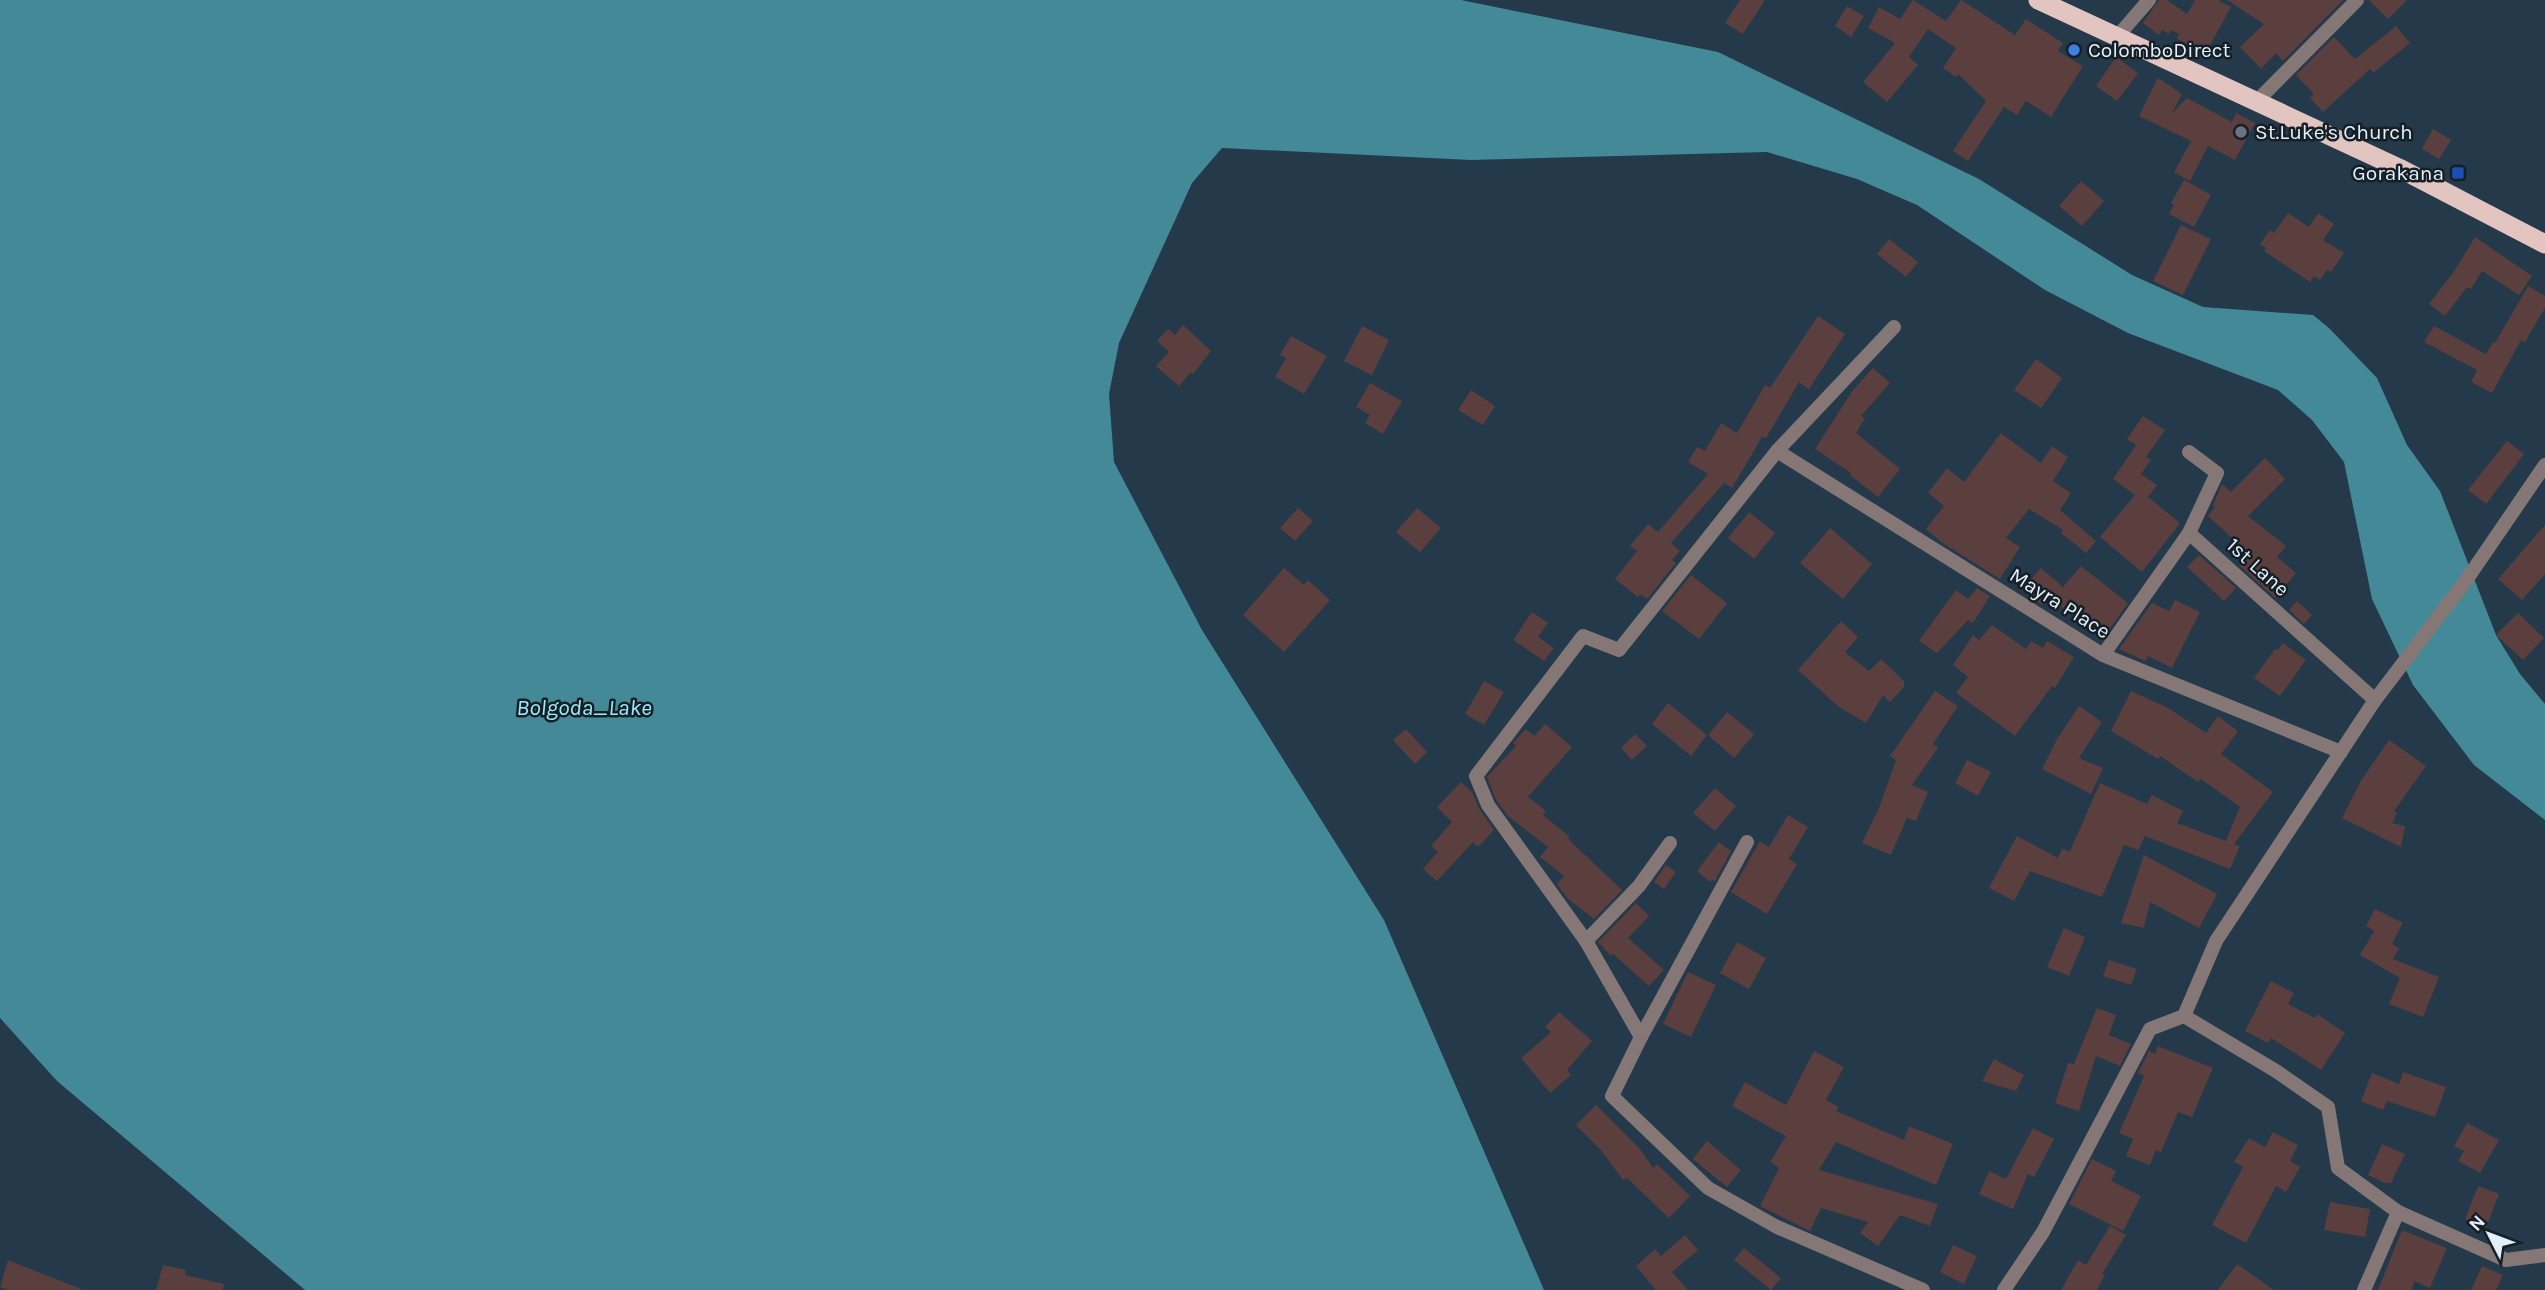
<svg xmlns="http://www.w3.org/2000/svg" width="2545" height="1290" font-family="Karla,sans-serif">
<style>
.water{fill:#448997}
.building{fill:#5a3f3e}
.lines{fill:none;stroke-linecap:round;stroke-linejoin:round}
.minor{stroke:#857775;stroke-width:14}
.trunk{stroke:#e2c4c0;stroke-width:19}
.shop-dot{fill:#3f7fe0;stroke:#161f26;stroke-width:2.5}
.worship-dot{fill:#6b7280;stroke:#161f26;stroke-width:2.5}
.transit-dot{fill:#1a4fb4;stroke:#161f26;stroke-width:2.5}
.labels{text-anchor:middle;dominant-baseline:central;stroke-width:5;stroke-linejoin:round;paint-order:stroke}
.poi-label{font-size:21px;fill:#e3f0fb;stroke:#161f26;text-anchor:start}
.street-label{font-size:21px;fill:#e3f0fb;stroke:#161f26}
.water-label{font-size:23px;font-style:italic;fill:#9aebfb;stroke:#161f26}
</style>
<rect width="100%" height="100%" fill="#243949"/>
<!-- water -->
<polygon class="water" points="0,0 1461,0 1718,52 1979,179 2132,275 2203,307 2313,315 2329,328 2377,378 2407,445 2440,491 2496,635 2520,674 2545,704 2545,820 2474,765 2413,685 2372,599 2344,462 2312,420 2278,390 2128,333 2045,290 1917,205 1857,179 1767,152 1471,160 1222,148 1192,183 1119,343 1109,394 1114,462 1202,630 1384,920 1544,1290 305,1290 57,1081 0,1018"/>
<!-- building -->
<g class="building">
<polygon points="1740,0 1765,0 1743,34 1725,23"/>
<polygon points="1913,0 1946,21 1961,0 2015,35 2026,19 2063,43 2058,51 2083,66 2051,117 2026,101 2017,115 2004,107 1968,161 1953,151 1986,101 1958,74 1956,77 1943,68 1956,48 1928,29 1909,57 1918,65 1887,102 1863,82 1895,43 1868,28 1879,7 1900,19"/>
<polygon points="2159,0 2167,0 2187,14 2195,0 2218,0 2231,7 2205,54 2177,39 2179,34 2172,30 2169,34 2162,30 2159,35 2143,23"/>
<polygon points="2227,0 2343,0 2283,61 2276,53 2261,69 2240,47 2264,24"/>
<polygon points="2369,0 2407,0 2388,19"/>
<polygon points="1847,6 1864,16 1851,37 1835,26"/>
<polygon points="2396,26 2410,43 2373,73 2370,69 2323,112 2310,98 2314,94 2296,75 2334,37 2355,59"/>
<polygon points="2116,57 2138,73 2117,101 2096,86"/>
<polygon points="2158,78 2182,94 2172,113 2187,98 2232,122 2236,113 2255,123 2235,160 2208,146 2190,181 2174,172 2191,141 2139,116"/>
<polygon points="2433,129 2451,140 2439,159 2422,149"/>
<polygon points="2184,180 2211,195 2194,227 2169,214 2174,205 2171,203"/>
<polygon points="2081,181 2104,201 2082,226 2059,206"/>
<polygon points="2288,213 2309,227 2318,213 2334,224 2323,240 2344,253 2331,272 2327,270 2320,280 2314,276 2310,282 2264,251 2266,248 2260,244 2270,230 2274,233"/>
<polygon points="2181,225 2211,239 2183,295 2153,281"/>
<polygon points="2475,237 2532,276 2519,295 2482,271 2471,289 2467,287 2445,316 2429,304 2455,270"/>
<polygon points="1889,239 1918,262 1906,277 1877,254"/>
<polygon points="2528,286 2545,296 2545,308 2525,342 2521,340 2492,393 2471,382 2477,370 2424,342 2434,326 2486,354 2493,342 2495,343"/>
<polygon points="1818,316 1845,334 1809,389 1799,382 1766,438 1762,437 1732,488 1724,483 1671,543 1680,551 1672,560 1676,563 1647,599 1640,594 1638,597 1615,579 1637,551 1630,546 1648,524 1658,532 1708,474 1688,462 1697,447 1705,451 1721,423 1737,433 1765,385 1770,388"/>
<polygon points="1183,325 1211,351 1193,374 1191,372 1179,386 1156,366 1169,352 1157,341 1168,329 1175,335"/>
<polygon points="1362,326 1389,340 1372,375 1344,361"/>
<polygon points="1291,336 1327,356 1304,394 1275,377 1286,358 1280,355"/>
<polygon points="2036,359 2062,378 2041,408 2014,390"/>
<polygon points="1873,368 1890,383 1861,416 1865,418 1856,433 1900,469 1878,497 1850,475 1851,473 1815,449 1853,390"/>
<polygon points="1370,383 1402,401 1383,434 1365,423 1370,415 1356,407"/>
<polygon points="1471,390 1495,406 1483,425 1458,410"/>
<polygon points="2143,416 2165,430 2146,457 2151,460 2141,474 2157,485 2148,497 2180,523 2142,572 2100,537 2135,495 2113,479 2136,445 2127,439"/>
<polygon points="2001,433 2041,463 2052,446 2068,457 2053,481 2071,493 2060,510 2096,541 2086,553 2061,533 2063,530 2029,509 2006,538 2020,547 2000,579 1941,542 1926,529 1944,506 1928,493 1947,468 1964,482"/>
<polygon points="2507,441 2524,454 2486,504 2468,490"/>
<polygon points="2265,458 2285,479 2248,516 2286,546 2277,557 2296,573 2275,598 2240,566 2250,554 2208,516 2215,507 2213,505 2222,484 2231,492"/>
<polygon points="1298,508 1313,521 1295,541 1280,528"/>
<polygon points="1417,508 1441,528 1420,552 1396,532"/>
<polygon points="1749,512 1775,533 1754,559 1728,538"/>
<polygon points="2545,525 2545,574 2522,600 2498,579"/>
<polygon points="1830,528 1872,564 1843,599 1800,563"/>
<polygon points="2199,555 2236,588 2224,601 2187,567"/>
<polygon points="2081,566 2128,603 2108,631 2094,619 2087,627 2049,597 2042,605 2022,589 2041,568 2063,587"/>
<polygon points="1284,568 1304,585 1308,580 1330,600 1284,652 1243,615"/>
<polygon points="1691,575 1727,603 1699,639 1662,611"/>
<polygon points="1977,588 1990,596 1973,623 1968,620 1937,653 1919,641 1956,590 1968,599"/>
<polygon points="2175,600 2200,612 2172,668 2148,656 2145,661 2119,649 2152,603 2169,611"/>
<polygon points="2297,601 2312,615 2304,624 2289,610"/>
<polygon points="1532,612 1548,623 1538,637 1554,648 1544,661 1513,640"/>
<polygon points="2518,613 2544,638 2523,660 2496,635"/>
<polygon points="1841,621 1858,637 1845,652 1869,671 1881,659 1904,681 1904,687 1890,702 1883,695 1866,723 1839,707 1798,670"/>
<polygon points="1992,625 2026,649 2031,641 2043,648 2047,641 2074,657 2055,688 2052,686 2015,736 1956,693 1968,677 1953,665 1973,635 1979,640"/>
<polygon points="2283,643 2306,660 2280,696 2254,678 2275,649 2278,650"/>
<polygon points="1484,681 1504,692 1484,725 1465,714"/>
<polygon points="1935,691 1958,706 1933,744 1938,748 1912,785 1928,792 1916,821 1907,818 1891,855 1862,843 1879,808 1896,760 1890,756"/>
<polygon points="2131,691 2168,708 2206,733 2218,716 2238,731 2221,754 2273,792 2234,844 2240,846 2230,869 2145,836 2138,850 2124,845 2102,897 2030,871 2014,901 1989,888 2017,836 2058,858 2062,849 2070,851 2100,783 2147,804 2152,795 2183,811 2177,823 2226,841 2240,807 2201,779 2198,782 2160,756 2158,759 2111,731"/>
<polygon points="1668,703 1707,735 1691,756 1652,724"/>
<polygon points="2079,706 2102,722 2079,758 2103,768 2091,794 2042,769 2057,739"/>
<polygon points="1727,712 1754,734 1734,758 1708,735"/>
<polygon points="1545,724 1572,747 1528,797 1546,811 1543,815 1570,837 1568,839 1622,890 1594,919 1567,898 1557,884 1564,876 1540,857 1548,847 1508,816 1496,800 1487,777 1516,746 1513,743 1526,729 1534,736"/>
<polygon points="1406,729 1427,752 1415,764 1393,740"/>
<polygon points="1635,734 1647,746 1632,760 1621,748"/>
<polygon points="2389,740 2426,766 2394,811 2397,813 2392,823 2405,826 2401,847 2342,818 2362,779"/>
<polygon points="1967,760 1991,772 1978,796 1955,783"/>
<polygon points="1461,782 1472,792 1480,810 1494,830 1478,847 1473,842 1437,881 1423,869 1438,852 1431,846 1452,822 1437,807"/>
<polygon points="1715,788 1736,806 1715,831 1693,813"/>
<polygon points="1788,815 1808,827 1789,859 1797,864 1767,914 1731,892 1760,841 1769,847"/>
<polygon points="1719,842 1731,851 1715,881 1712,880 1710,882 1697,871"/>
<polygon points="2144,855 2217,894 2199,928 2150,902 2144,928 2121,923"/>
<polygon points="1666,865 1676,872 1664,889 1654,882"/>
<polygon points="1636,903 1649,916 1628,938 1664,970 1649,986 1613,954 1611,956 1598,942"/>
<polygon points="2375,909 2403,923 2392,944 2399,948 2393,959 2439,977 2423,1017 2389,1004 2400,978 2360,955 2374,931 2366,926"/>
<polygon points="2064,928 2085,937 2069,976 2047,967"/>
<polygon points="1737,942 1766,958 1749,989 1720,973"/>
<polygon points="2109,960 2137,969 2131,985 2103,976"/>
<polygon points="1688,972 1716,985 1691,1037 1663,1024"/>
<polygon points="2271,981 2294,993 2288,1004 2315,1018 2317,1014 2345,1033 2321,1070 2271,1038 2268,1043 2245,1031"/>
<polygon points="2097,1008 2116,1015 2109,1035 2131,1044 2120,1066 2096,1056 2079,1111 2055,1103 2068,1063 2074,1064"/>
<polygon points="1559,1012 1592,1041 1567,1070 1571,1075 1550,1093 1521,1058 1551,1032 1545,1027"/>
<polygon points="2158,1046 2213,1068 2192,1117 2178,1112 2161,1152 2156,1150 2150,1165 2126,1156 2133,1139 2119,1133 2144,1076 2138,1073 2149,1051 2155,1054"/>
<polygon points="1814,1051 1844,1067 1826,1100 1839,1107 1836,1111 1904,1140 1909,1126 1953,1144 1936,1185 1836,1142 1819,1170 1938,1204 1930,1226 1900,1215 1878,1246 1860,1233 1868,1222 1821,1208 1810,1231 1760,1206 1779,1168 1770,1162 1786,1136 1732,1106 1745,1082 1786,1105"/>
<polygon points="1994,1059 2024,1075 2016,1091 1982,1081"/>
<polygon points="2403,1072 2446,1087 2435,1117 2387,1101 2383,1110 2361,1101 2372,1073 2399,1084"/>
<polygon points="1596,1105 1640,1149 1653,1168 1657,1164 1690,1196 1669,1218 1627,1178 1623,1180 1601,1150 1576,1125"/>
<polygon points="2467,1123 2499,1140 2480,1173 2458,1161 2464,1151 2454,1146"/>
<polygon points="2033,1128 2054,1139 2034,1177 2028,1174 2013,1209 1979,1194 1989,1171 2006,1179"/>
<polygon points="2273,1132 2298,1145 2290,1161 2300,1167 2286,1192 2276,1186 2246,1243 2212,1225 2243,1167 2234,1162 2249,1138 2265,1147"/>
<polygon points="1707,1141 1741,1170 1727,1187 1693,1159"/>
<polygon points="2382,1144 2405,1154 2391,1183 2385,1183 2368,1175"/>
<polygon points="2092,1159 2116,1171 2111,1181 2141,1196 2123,1231 2069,1204"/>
<polygon points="2478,1186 2499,1194 2486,1228 2465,1219"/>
<polygon points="2330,1202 2370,1209 2365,1237 2324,1230"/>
<polygon points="2110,1226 2126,1235 2102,1274 2105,1275 2097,1290 2061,1290 2078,1260 2086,1265"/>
<polygon points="2402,1230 2447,1248 2430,1288 2414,1281 2412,1290 2378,1290"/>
<polygon points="1685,1235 1698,1250 1672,1272 1688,1290 1656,1290 1636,1266 1655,1249 1661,1256"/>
<polygon points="1953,1245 1977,1256 1964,1284 1940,1272"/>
<polygon points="1744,1248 1781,1278 1771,1290 1734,1260"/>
<polygon points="8,1260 81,1289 81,1290 8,1290 0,1287"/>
<polygon points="2237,1264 2274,1290 2218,1290"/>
<polygon points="163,1265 186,1270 185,1275 224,1284 223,1290 156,1290"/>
<polygon points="2482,1266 2503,1275 2496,1290 2471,1290"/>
</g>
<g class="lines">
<!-- minor -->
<g class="minor">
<polyline points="2116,38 2149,0"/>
<polyline points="2257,101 2357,0"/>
<polyline points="1777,451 2103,655 2341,752"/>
<polyline points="2189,452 2217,473 2189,533 2375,700"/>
<polyline points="2103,655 2189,533"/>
<polyline points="1747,842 1641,1037 1612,1096 1708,1188 1777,1227 1923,1290"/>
<polyline points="1586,941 1639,886 1670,843"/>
<polyline points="2184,1016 2276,1071 2328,1107 2338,1168 2398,1212 2506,1260 2545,1255"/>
<polyline points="1641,1037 1586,941 1488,805 1476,776 1583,636 1619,650 1777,451 1894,327"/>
<polyline points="2004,1290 2043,1232 2150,1029 2184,1016 2216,941 2375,700 2467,579 2545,465"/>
<polyline points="2364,1290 2398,1212"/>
</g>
<!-- trunk -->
<polyline class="trunk" points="2038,0 2399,168 2545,244"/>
</g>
<!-- markers -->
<circle class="shop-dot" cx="2074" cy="50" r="7"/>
<circle class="worship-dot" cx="2241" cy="132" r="7"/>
<rect class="transit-dot" x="2451" y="166" width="14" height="14" rx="3.5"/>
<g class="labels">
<!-- poi labels -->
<g class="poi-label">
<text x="2088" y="50">ColomboDirect</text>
<text x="2255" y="132">St.Luke's Church</text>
<text x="2444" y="173" text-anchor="end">Gorakana</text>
</g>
<!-- street labels -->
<g class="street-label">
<text transform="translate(2258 567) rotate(42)">1st Lane</text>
<text transform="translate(2060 603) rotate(32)">Mayra Place</text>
</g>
<!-- water labels -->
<g class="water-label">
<text x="584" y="707">Bolgoda_Lake</text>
</g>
</g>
<!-- north arrow -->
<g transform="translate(2489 1234) rotate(312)" stroke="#161f26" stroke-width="5" paint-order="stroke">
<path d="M0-5L12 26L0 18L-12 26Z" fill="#e3f0fb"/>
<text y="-10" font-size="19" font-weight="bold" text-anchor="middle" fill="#e3f0fb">N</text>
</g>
</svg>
